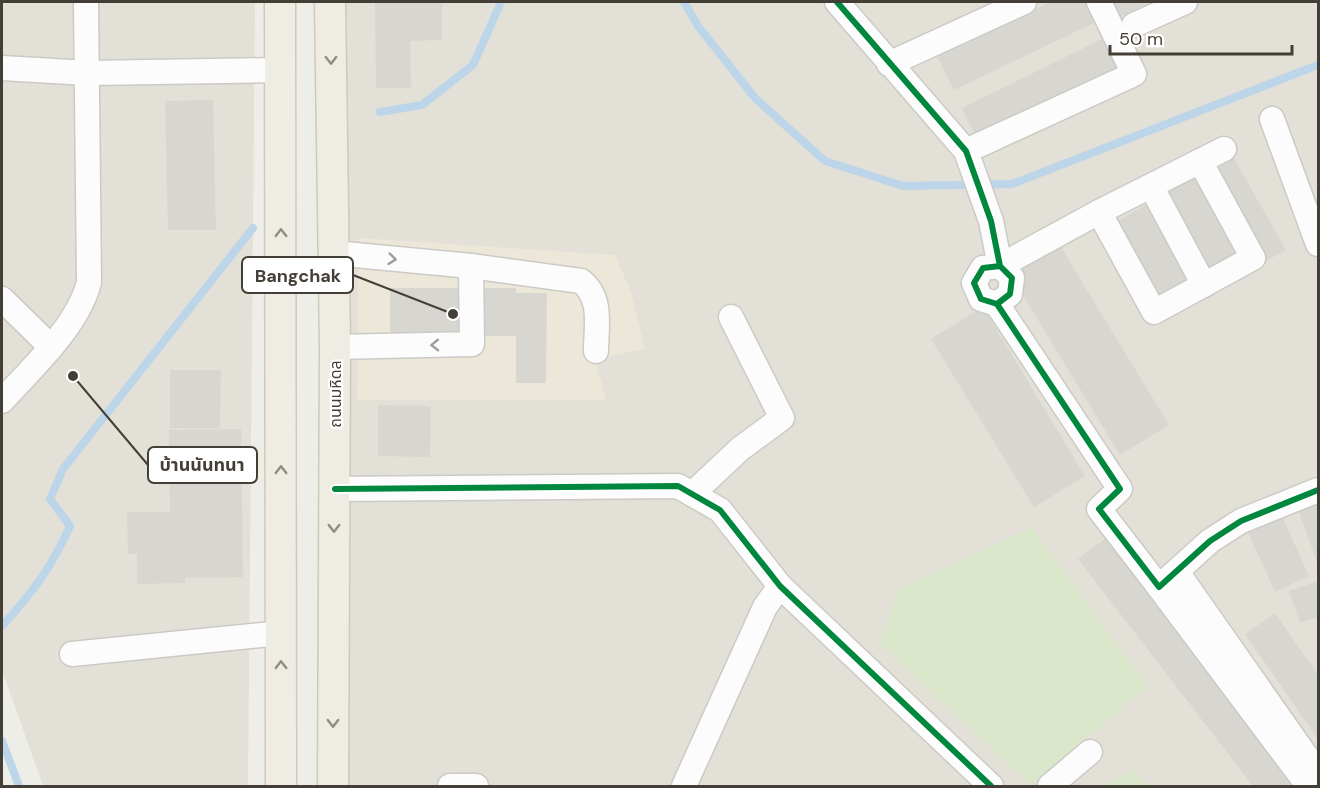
<svg xmlns="http://www.w3.org/2000/svg" width="1320" height="788" font-family="'DM Sans','Noto Sans Thai',sans-serif">
<style>
.residential{fill:#e2e0d7}
.commercial{fill:#ede7da}
.green{fill:#dae7cb}
.lines{fill:none;stroke-linecap:round;stroke-linejoin:round}
.stream{stroke:#bcd5e9;stroke-width:8}
.building{fill:#d8d6d1}
.minor-casing{stroke:#cbcac5;stroke-width:27}
.major-casing{stroke:#cfcab8;stroke-width:33}
.minor{stroke:#fcfcfc;stroke-width:24}
.major{stroke:#efece4;stroke-width:30}
.cycleway-casing{stroke:#fff;stroke-width:10}
.cycleway{stroke:#00873e;stroke-width:6}
.oneway{stroke:#918d84}
.oneway2{stroke:#a09e99}
.labels{text-anchor:middle;dominant-baseline:central;stroke-width:4.5;stroke-linejoin:round;paint-order:stroke}
.street-label{font-size:16px;fill:#443f36;stroke:#fff}
.leader{fill:none;stroke:#443f36;stroke-width:2}
.callout-dot{fill:#443f36;stroke:#fff;stroke-width:2}
.callout{fill:#fff;stroke:#443f36;stroke-width:2}
.callout-label{font-size:18px;text-anchor:middle;font-weight:bold;fill:#443f36}
</style>
<rect width="100%" height="100%" fill="#eeeee9"/>
<!-- residential -->
<g class="residential">
<polygon points="2,2 255,2 248,786 43,786 2,670"/>
<polygon points="341,2 1318,2 1318,786 339,786"/>
</g>
<!-- commercial -->
<polygon class="commercial" points="359,238 615,255 631,292 645,349 595,359 606,400 357,400"/>
<!-- green -->
<g class="green">
<polygon points="1032,528 1147,686 1031,786 880,643 899,589"/>
<polygon points="1133,769 1149,786 1105,786"/>
</g>
<g class="lines">
<!-- stream -->
<g class="stream">
<polyline points="684,2 698,26 755,98 825,161 903,186 1012,184 1318,65"/>
<polyline points="380,112 422,105 473,65 501,2"/>
<path d="M 2,626 C 32,593 52,567 70,526 L 50,499 L 63,469 L 253,228"/>
<polyline points="2,741 19,786"/>
</g>
</g>
<!-- building -->
<g class="building">
<polygon points="375,2 442,2 442,40 410,41 411,88 376,88"/>
<polygon points="1051,2 1086,2 1096,22 954,90 937,56"/>
<polygon points="1111,2 1149,2 1119,17"/>
<polygon points="1104,38 1120,70 978,141 962,108"/>
<polygon points="213,100 216,230 168,230 165,101"/>
<polygon points="1232,155 1286,250 1264,262 1211,167"/>
<polygon points="1196,175 1241,256 1209,274 1165,193"/>
<polygon points="1147,204 1192,284 1161,302 1116,222"/>
<polygon points="1059,244 1169,425 1120,455 1010,274"/>
<polygon points="390,288 516,288 516,293 547,293 546,383 516,383 516,336 390,336"/>
<polygon points="983,307 1085,476 1034,507 931,339"/>
<polygon points="170,370 221,370 220,428 170,428"/>
<polygon points="378,405 431,406 430,457 378,456"/>
<polygon points="241,429 243,577 185,578 185,583 137,584 137,554 128,554 127,512 170,512 169,430"/>
<polygon points="1318,498 1318,565 1297,506"/>
<polygon points="1280,512 1309,576 1275,592 1246,528"/>
<polygon points="1110,535 1303,786 1253,786 1078,559"/>
<polygon points="1318,581 1318,617 1300,623 1289,591"/>
<polygon points="1275,613 1318,675 1318,739 1245,634"/>
</g>
<g class="lines">
<!-- minor casing -->
<g class="minor-casing">
<g id="minor">
<polyline points="837,2 966,151 991,221 1000,266 1012,278 1010,294 997,304 981,299 974,283 983,268 1000,266 1099,212 1224,149"/>
<polyline points="1134,25 1185,2"/>
<polyline points="889,64 1024,2"/>
<polyline points="2,68 88,73 280,70"/>
<polyline points="1272,119 1318,244"/>
<polyline points="966,151 1134,74 1099,2"/>
<polyline points="1151,186 1204,285"/>
<polyline points="1099,212 1154,312 1253,258 1200,161"/>
<polyline points="334,253 471,266 472,344 335,347"/>
<path d="M 471,266 L 581,281 C 603,298 596,327 596,351"/>
<polyline points="2,299 51,347"/>
<polyline points="997,304 1120,489 1099,509 1159,587 1210,541 1241,521 1318,490"/>
<path d="M 2,401 C 32,368 78,326 89,282 L 86,2"/>
<polyline points="335,489 678,486 720,510 780,586 991,786"/>
<polyline points="692,494 740,449 782,418 731,317"/>
<polyline points="1177,572 1318,773"/>
<polyline points="1159,587 1307,784"/>
<polyline points="72,654 281,633"/>
<polyline points="450,786 476,786"/>
<polyline points="684,786 765,607 780,586"/>
<polyline points="1050,786 1090,752"/>
</g>
</g>
<!-- major casing -->
<g class="major-casing">
<g id="major">
<polyline points="280,2 281,786"/>
<polyline points="330,2 335,347 333,786"/>
</g>
</g>
<!-- minor -->
<use href="#minor" class="minor"/>
<!-- major -->
<use href="#major" class="major"/>
<!-- cycleway casing -->
<g class="cycleway-casing">
<g id="cycleway">
<polyline points="837,2 966,151 991,221 1000,266 1012,278 1010,294 997,304 981,299 974,283 983,268 1000,266"/>
<polyline points="997,304 1120,489 1099,509 1159,587 1210,541 1241,521 1318,490"/>
<polyline points="335,489 678,486 720,510 780,586 991,786"/>
</g>
</g>
<!-- cycleway -->
<use href="#cycleway" class="cycleway"/>
</g>
<!-- one-way arrows -->
<defs><path id="oneway-chevron" d="M-2-3.5L2.5 0L-2 3.5" fill="none" stroke-width="1.6" stroke-linecap="round" stroke-linejoin="round" transform="scale(1.5)"/></defs>
<g class="oneway">
<use href="#oneway-chevron" transform="translate(331 60) rotate(89)"/>
<use href="#oneway-chevron" transform="translate(281 233) rotate(-90)"/>
<use href="#oneway-chevron" transform="translate(281 470) rotate(-90)"/>
<use href="#oneway-chevron" transform="translate(334 528) rotate(90)"/>
<use href="#oneway-chevron" transform="translate(281 665) rotate(-90)"/>
<use href="#oneway-chevron" transform="translate(333 723) rotate(90)"/>
</g>
<g class="oneway2">
<use href="#oneway-chevron" transform="translate(392 259) rotate(6)"/>
<use href="#oneway-chevron" transform="translate(435 345) rotate(179)"/>
</g>
<g class="labels">
<!-- street labels -->
<g class="street-label">
<text transform="translate(335 394) rotate(-90)">ถนนมหิดล</text>
</g>
</g>
<!-- callouts -->
<path class="leader" d="M453 314L353 275M73 376L148 465"/>
<g class="callout-dot">
<circle cx="453" cy="314" r="6"/>
<circle cx="73" cy="376" r="6"/>
</g>
<g class="callout">
<rect x="242" y="257" width="111" height="36" rx="6"/>
<rect x="148" y="447" width="109" height="36" rx="6"/>
</g>
<g class="callout-label">
<text x="298" y="282">Bangchak</text>
<text x="202" y="471">บ้านนันทนา</text>
</g>
<!-- border -->
<rect width="1320" height="788" fill="none" stroke="#443f36" stroke-width="6"/>
<!-- scale -->
<path d="M1110 45v9h182v-9" fill="none" stroke="#443f36" stroke-width="3"/>
<text x="1119" y="45" font-size="18" fill="#443f36" stroke="#ffffff" stroke-width="4.5" paint-order="stroke">50 m</text>
</svg>
